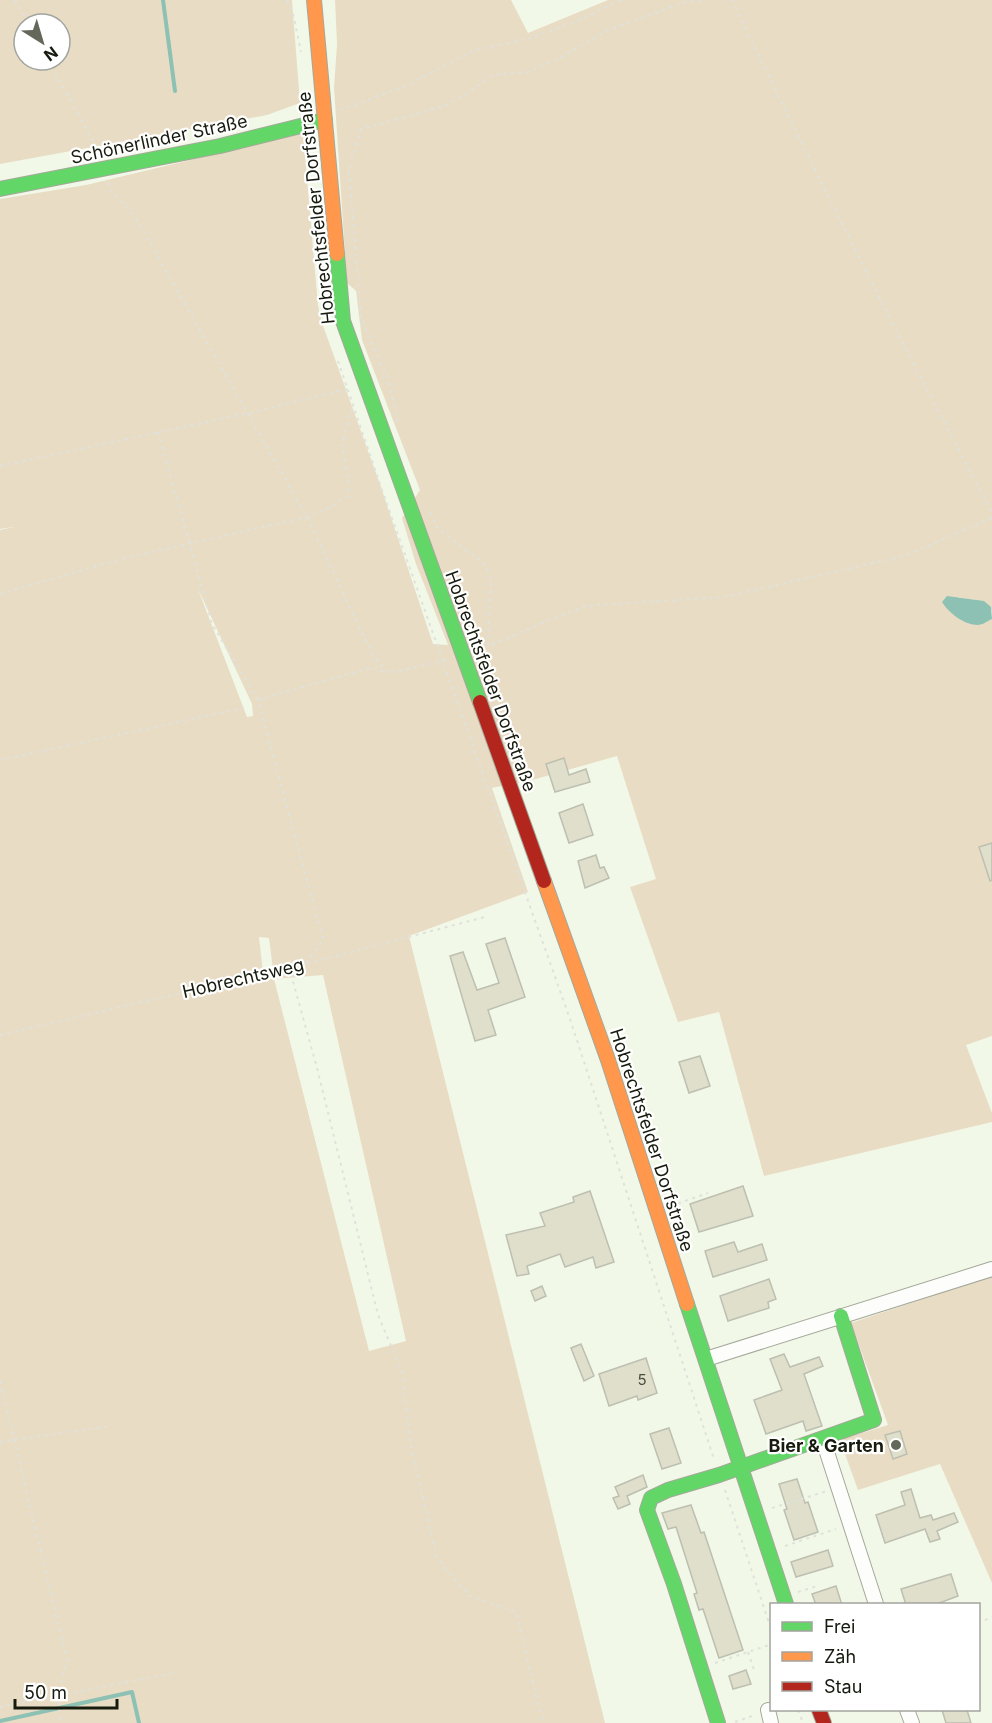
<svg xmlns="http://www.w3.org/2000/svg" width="992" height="1723" font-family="Inter,sans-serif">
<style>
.green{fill:#e9dcc4;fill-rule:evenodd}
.water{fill:#8dc1b3}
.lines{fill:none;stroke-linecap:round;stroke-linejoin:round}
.stream{stroke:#8dc1b3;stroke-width:4}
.building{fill:#dfdfcc;stroke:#bdbfb0;stroke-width:1.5}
.street-casing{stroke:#a4a99b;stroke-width:16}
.fast-casing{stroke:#a4a99b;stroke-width:16}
.slow-casing{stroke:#a4a99b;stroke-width:16}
.jam-casing{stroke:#a4a99b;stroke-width:16}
.path{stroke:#dfe2dc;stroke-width:2;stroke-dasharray:3 4.5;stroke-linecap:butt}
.street{stroke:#fdfefb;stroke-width:14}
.fast{stroke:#63d668;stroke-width:14}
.slow{stroke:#ff974d;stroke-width:14}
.jam{stroke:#b3261e;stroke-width:14}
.poi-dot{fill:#63685a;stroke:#fff;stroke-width:2}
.labels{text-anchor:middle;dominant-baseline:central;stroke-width:4.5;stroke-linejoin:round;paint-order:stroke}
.number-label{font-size:15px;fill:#494d3e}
.street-label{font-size:18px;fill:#161b0e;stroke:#fff}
.poi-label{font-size:18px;font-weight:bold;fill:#161b0e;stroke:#fff;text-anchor:end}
</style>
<rect width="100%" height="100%" fill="#f2f8e7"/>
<!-- green -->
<g class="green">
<path d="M 0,0 L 292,0 L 300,103 L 267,115 L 0,164 ZM 24,24 L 60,24 L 60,60 L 24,60 Z"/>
<path d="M 335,0 L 511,0 L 528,33 L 608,0 L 992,0 L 992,611 C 986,599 970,600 958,597 L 979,625 L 992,619 L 992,1036 L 966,1045 L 992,1113 L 992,1122 L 764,1176 L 719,1012 L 678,1022 L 630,887 L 656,879 L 617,756 L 536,779 L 492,788 L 528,892 L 409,936 L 605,1723 L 0,1723 L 0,530 L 14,527 L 0,529 L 0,199 L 86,185 L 303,133 L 318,305 L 321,320 L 381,487 L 433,644 L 448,645 L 416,564 L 402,518 L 420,490 L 362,340 L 356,291 L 347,283 L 334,88 L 337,44 ZM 198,589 L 252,704 L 253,716 L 247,717 ZM 259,937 L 269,938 L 274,978 L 264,981 ZM 323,975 L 406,1341 L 369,1351 L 274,979 Z"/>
<polygon points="992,1276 992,1583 940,1464 858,1490 840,1440 888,1425 851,1323"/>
</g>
<!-- water -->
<path class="water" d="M 947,596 L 984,601 L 991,607 L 992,619 C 988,621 982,625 978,625 C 964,625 949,613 942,602 Z"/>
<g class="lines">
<!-- stream -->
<g class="stream">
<polyline points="163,0 175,91"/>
<polyline points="0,1721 132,1692 139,1723"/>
</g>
</g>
<!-- building -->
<g class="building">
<polygon points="564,758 569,775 586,769 590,782 555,792 546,764"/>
<polygon points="583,804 593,835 569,843 559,813"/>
<polygon points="992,843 992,880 990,881 979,847"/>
<polygon points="596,855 600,868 604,867 609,878 585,888 578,861"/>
<polygon points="505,938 525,997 488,1010 496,1035 475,1041 450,956 463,952 477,990 499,983 486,944"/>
<polygon points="700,1056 710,1086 689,1093 679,1062"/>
<polygon points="743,1186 753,1216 699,1232 690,1204"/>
<polygon points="590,1191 614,1262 596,1268 593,1257 565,1267 560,1254 527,1266 529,1274 517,1276 506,1235 545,1226 540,1213 574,1202 573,1197"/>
<polygon points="734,1242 738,1252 762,1244 767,1260 713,1277 705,1251"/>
<polygon points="769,1279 776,1299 768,1302 769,1308 728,1321 720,1296"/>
<polygon points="542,1286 546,1296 535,1301 531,1291"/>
<polygon points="581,1344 594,1376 584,1381 571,1348"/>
<polygon points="784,1354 790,1367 819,1357 823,1366 804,1374 822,1426 806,1431 803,1421 766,1434 754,1400 782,1390 770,1359"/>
<polygon points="646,1358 657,1393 638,1400 637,1396 609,1406 599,1374"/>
<polygon points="669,1428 681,1463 662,1469 650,1434"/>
<polygon points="900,1431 907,1454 893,1459 885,1435"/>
<polygon points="643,1475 647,1487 627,1496 630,1504 618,1509 613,1498 619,1496 615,1487"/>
<polygon points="797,1479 805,1503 808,1502 818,1532 794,1540 784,1510 787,1509 779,1484"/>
<polygon points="911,1489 920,1518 931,1515 933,1520 954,1513 958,1522 937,1531 940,1539 930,1542 925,1529 885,1543 876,1515 905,1505 901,1492"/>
<polygon points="691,1505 701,1533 704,1532 743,1650 719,1658 703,1609 699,1610 694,1594 697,1593 676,1527 668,1529 662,1513"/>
<polygon points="828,1550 833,1566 796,1577 791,1562"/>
<polygon points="951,1574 958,1596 934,1605 906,1605 901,1589"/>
<polygon points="836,1586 842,1605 816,1605 812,1594"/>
<polygon points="746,1670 751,1684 733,1689 729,1676"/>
<polygon points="942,1710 967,1710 971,1723 946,1723"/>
</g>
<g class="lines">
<!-- street casing -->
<g class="street-casing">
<g id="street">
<polyline points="706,1359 992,1269"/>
<polyline points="823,1440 876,1604"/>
<polyline points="768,1710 771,1723"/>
<polyline points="907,1710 912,1723"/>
</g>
</g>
<!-- fast casing -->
<g class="fast-casing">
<g id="fast">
<polyline points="0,189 220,146 325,120"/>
<polyline points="337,254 343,321 480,702"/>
<polyline points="687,1304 786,1604"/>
<polyline points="718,1723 674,1584 647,1510 651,1498 668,1490 719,1475 874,1420 841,1316"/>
</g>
</g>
<!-- slow casing -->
<g class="slow-casing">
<g id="slow">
<polyline points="314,0 337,254"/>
<polyline points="544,881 608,1060 687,1304"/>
</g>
</g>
<!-- jam casing -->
<g class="jam-casing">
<g id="jam">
<polyline points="480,702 544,881"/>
<polyline points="819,1710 824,1723"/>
</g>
</g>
<!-- path -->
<g class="path">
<polyline points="15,0 29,24"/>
<polyline points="287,0 293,13 301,52"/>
<path d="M 732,0 C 815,172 901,343 992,512"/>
<polyline points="48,60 99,152"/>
<polyline points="340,110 408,85 472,51 531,38 575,22 621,0"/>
<polyline points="108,183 111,190 134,215 307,517 373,656 388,673 448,660"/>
<polyline points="338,361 381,487 570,1019 714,1459"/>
<polyline points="398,422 388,377 380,363 361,317 349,169 361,129 445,106 474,89 492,75 527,72 557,59 611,29 686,2 702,0"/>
<polyline points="158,432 212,624 258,700 323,939 305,964"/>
<polyline points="0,466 249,413 348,389"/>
<polyline points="430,512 436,526 456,543 484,563 491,579 488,646 584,606 725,597 904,556 992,518"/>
<polyline points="0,594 125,558 307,517 327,509 348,496 349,486 342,444 353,405"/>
<polyline points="258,700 369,668 388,673"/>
<polyline points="0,760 244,708"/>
<polyline points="289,967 317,1068 378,1315 402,1372 411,1447 437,1558 468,1595 516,1612 543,1723"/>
<polyline points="0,1035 305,964 485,917"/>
<polyline points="671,1206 708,1193"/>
<polyline points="0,1381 67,1660 58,1694 60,1723"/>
<polyline points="0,1442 110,1426"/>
<polyline points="725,1490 772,1632"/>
<polyline points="772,1508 827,1491"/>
<polyline points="785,1546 836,1529"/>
<polyline points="798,1592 817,1586"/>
<polyline points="978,1623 992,1617"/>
<polyline points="748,1652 755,1673"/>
<polyline points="715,1663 772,1644"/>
<polyline points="0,1707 173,1673"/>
<polyline points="798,1710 803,1723"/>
<polyline points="735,1722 755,1715"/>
</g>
<!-- street -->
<use href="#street" class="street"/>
<!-- fast -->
<use href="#fast" class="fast"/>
<!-- slow -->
<use href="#slow" class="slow"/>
<!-- jam -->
<use href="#jam" class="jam"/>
</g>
<!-- markers -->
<circle class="poi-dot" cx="896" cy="1445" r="6"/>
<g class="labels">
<!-- number labels -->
<g class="number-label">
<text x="642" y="1379">5</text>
</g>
<!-- street labels -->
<g class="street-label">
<text transform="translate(159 139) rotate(-12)">Schönerlinder Straße</text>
<text transform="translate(316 208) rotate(-96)">Hobrechtsfelder Dorfstraße</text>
<text transform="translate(491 681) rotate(70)">Hobrechtsfelder Dorfstraße</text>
<text transform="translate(243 978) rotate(-13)">Hobrechtsweg</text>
<text transform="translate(652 1140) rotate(72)">Hobrechtsfelder Dorfstraße</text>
</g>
<!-- poi labels -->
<g class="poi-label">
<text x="884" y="1445">Bier &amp; Garten</text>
</g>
</g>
<!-- legend -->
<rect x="770" y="1603" width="210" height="108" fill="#ffffff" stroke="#a2a49f" stroke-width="1.5"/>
<rect x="782" y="1622" width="30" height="9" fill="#63d668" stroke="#a2a49f" stroke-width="1.5"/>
<text x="824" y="1633" font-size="18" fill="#161b0e">Frei</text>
<rect x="782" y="1652" width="30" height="9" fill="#ff974d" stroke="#a2a49f" stroke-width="1.5"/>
<text x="824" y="1663" font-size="18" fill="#161b0e">Zäh</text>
<rect x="782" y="1682" width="30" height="9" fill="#b3261e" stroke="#a2a49f" stroke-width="1.5"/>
<text x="824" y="1693" font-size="18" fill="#161b0e">Stau</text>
<!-- north arrow -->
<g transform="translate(42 42) rotate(143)"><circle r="28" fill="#ffffff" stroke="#a2a49f" stroke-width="1.5"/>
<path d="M0-4.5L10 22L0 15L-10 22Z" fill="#63685a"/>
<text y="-9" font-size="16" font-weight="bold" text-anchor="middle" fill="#161b0e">N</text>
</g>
<!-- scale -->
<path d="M15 1699v9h102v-9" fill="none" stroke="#161b0e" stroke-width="3"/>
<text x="24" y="1699" font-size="18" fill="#161b0e" stroke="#ffffff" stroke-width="4.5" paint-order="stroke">50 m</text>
</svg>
